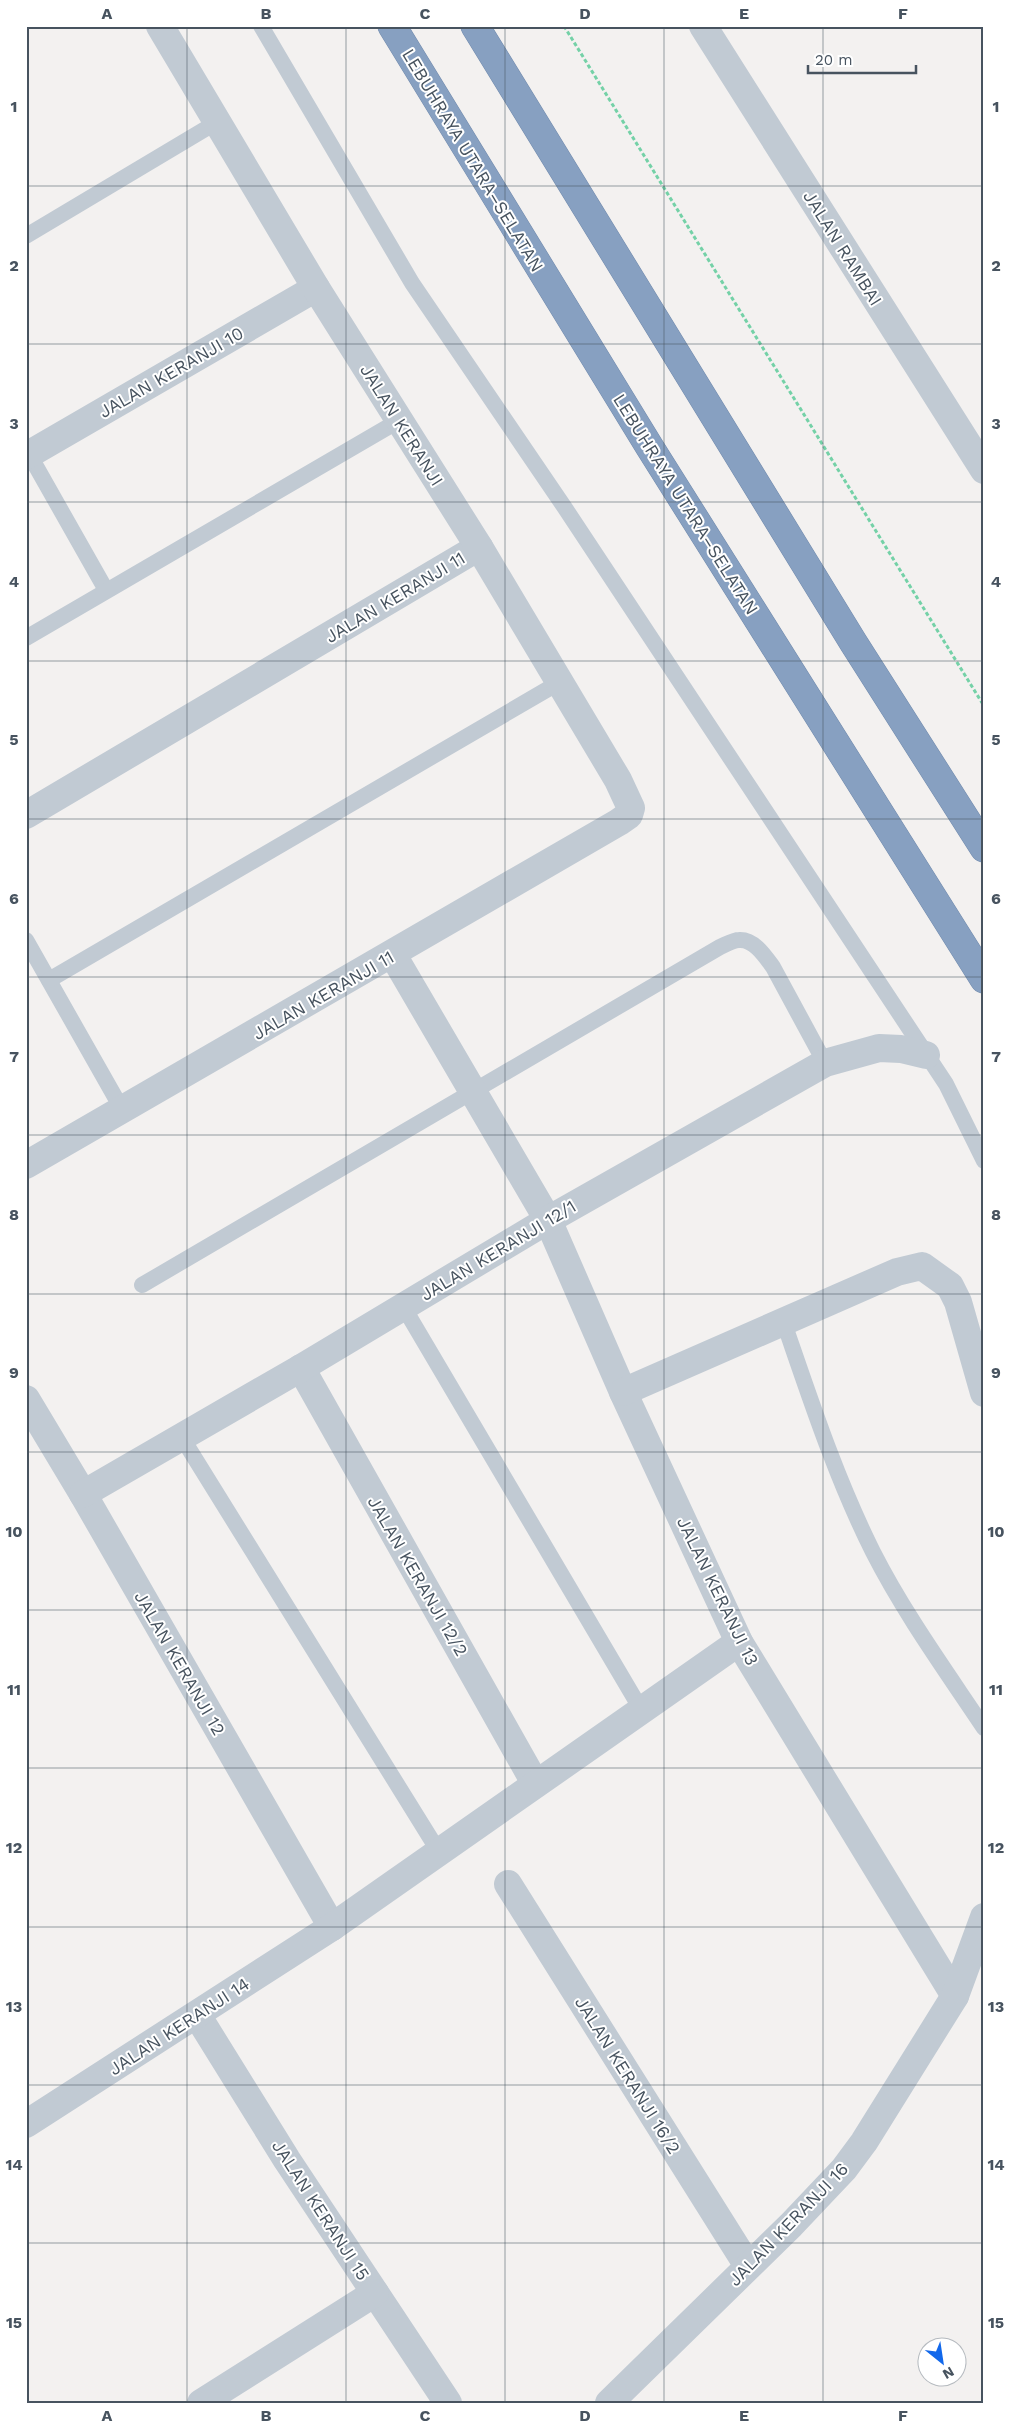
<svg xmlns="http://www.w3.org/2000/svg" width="1010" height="2429" font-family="'Work Sans',sans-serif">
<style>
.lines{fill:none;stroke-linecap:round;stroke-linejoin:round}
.highway-casing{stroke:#728bad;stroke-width:29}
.path{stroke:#74d1a7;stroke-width:3;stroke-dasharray:4 2.5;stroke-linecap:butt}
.lane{stroke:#c1cad3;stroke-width:16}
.street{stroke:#c1cad3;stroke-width:28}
.highway{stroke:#87a0c1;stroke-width:28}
.grid{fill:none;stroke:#47535f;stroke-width:1;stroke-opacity:0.55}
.labels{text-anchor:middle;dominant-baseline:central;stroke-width:4;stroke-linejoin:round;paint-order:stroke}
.street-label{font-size:18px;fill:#47535f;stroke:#fff}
.neatline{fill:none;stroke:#47535f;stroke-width:2}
.grid-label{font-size:16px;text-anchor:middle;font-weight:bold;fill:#47535f}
</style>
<rect width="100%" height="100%" fill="#f3f1f0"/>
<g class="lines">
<!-- highway casing -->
<g class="highway-casing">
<g id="highway">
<polyline points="392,26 649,446 984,979"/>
<polyline points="475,26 853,642 984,848"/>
</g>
</g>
<!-- path -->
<polyline class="path" points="564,26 984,706"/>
<!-- lane -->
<g class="lane">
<polyline points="261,26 412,283 565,508 946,1084 984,1161"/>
<polyline points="26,236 217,122"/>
<polyline points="29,454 106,590"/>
<polyline points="26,638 400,420"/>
<polyline points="26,940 123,1111"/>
<polyline points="49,980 560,682"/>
<path d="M 142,1285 L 720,947 C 725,945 733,940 739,940 C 754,939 765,956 773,967 L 825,1063"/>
<polyline points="403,1306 642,1711"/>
<path d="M 784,1323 C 811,1401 836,1478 873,1552 C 904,1613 946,1671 984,1728"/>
<polyline points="181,1436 439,1852"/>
</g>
<!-- street -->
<g class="street">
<polyline points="703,26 984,470"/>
<polyline points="26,456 316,288"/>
<polyline points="26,815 479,547"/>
<polyline points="393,955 548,1220 623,1392 739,1642 955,1996"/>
<polyline points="26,1165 619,822 629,815 631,808 618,780 479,547 316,288 160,26"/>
<polyline points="301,1368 535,1783"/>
<polyline points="623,1392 897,1272 922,1266 950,1286 958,1302 984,1393"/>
<polyline points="26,1399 83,1494 332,1927"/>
<polyline points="83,1494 301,1368 548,1220 825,1063 879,1048 901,1049 926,1055"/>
<polyline points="508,1884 748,2266"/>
<polyline points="197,2015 287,2160 448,2403"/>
<polyline points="26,2124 332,1927 739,1642"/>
<polyline points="201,2403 375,2293"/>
<polyline points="609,2403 791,2225 844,2169 864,2142 955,1996 984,1917"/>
</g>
<!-- highway -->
<use href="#highway" class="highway"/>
</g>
<!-- grid -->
<path class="grid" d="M 187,26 L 187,2403M 346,26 L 346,2403M 505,26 L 505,2403M 664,26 L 664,2403M 823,26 L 823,2403M 26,186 L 984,186M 26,344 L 984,344M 26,502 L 984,502M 26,661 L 984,661M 26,819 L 984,819M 26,977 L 984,977M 26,1135 L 984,1135M 26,1294 L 984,1294M 26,1452 L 984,1452M 26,1610 L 984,1610M 26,1768 L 984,1768M 26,1927 L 984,1927M 26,2085 L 984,2085M 26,2243 L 984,2243"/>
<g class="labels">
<!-- street labels -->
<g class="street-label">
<text transform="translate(473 160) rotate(59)">LEBUHRAYA UTARA–SELATAN</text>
<text transform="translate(843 248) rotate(58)">JALAN RAMBAI</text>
<text transform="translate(171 372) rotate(-30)">JALAN KERANJI 10</text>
<text transform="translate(402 425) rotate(58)">JALAN KERANJI</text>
<text transform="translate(686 504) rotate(58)">LEBUHRAYA UTARA–SELATAN</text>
<text transform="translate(395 597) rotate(-31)">JALAN KERANJI 11</text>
<text transform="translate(323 995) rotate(-30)">JALAN KERANJI 11</text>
<text transform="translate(498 1250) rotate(-31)">JALAN KERANJI 12/1</text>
<text transform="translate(418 1576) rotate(60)">JALAN KERANJI 12/2</text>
<text transform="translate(718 1591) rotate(64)">JALAN KERANJI 13</text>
<text transform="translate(180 1663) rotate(60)">JALAN KERANJI 12</text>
<text transform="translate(179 2026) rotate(-33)">JALAN KERANJI 14</text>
<text transform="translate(628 2075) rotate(58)">JALAN KERANJI 16/2</text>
<text transform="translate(321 2210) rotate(57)">JALAN KERANJI 15</text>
<text transform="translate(788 2224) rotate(-46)">JALAN KERANJI 16</text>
</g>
</g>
<!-- border -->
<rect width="1010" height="2429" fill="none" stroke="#ffffff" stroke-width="55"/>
<!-- north arrow -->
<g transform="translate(942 2362) rotate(150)"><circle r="24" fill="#ffffff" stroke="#b5babf"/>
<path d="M0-4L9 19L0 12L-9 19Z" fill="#1268eb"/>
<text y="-8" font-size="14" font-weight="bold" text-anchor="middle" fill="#47535f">N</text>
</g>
<!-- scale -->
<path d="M808 65v8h108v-8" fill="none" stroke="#47535f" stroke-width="2.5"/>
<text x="815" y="65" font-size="15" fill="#47535f" stroke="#ffffff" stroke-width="4" paint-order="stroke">20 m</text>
<rect x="28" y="28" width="954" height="2374" class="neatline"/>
<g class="grid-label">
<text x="107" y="19">A</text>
<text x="266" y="19">B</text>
<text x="425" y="19">C</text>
<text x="585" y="19">D</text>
<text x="744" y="19">E</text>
<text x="903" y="19">F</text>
<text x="14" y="112">1</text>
<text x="996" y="112">1</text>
<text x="14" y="271">2</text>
<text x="996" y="271">2</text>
<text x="14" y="429">3</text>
<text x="996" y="429">3</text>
<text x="14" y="587">4</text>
<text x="996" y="587">4</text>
<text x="14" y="745">5</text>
<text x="996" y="745">5</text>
<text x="14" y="904">6</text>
<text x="996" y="904">6</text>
<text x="14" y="1062">7</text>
<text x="996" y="1062">7</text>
<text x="14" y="1220">8</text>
<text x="996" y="1220">8</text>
<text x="14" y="1378">9</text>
<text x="996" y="1378">9</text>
<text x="14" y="1537">10</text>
<text x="996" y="1537">10</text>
<text x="14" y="1695">11</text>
<text x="996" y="1695">11</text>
<text x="14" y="1853">12</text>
<text x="996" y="1853">12</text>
<text x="14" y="2012">13</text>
<text x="996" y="2012">13</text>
<text x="14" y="2170">14</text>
<text x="996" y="2170">14</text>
<text x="14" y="2328">15</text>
<text x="996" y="2328">15</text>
<text x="107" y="2421">A</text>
<text x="266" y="2421">B</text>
<text x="425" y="2421">C</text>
<text x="585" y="2421">D</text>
<text x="744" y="2421">E</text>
<text x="903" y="2421">F</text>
</g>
</svg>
